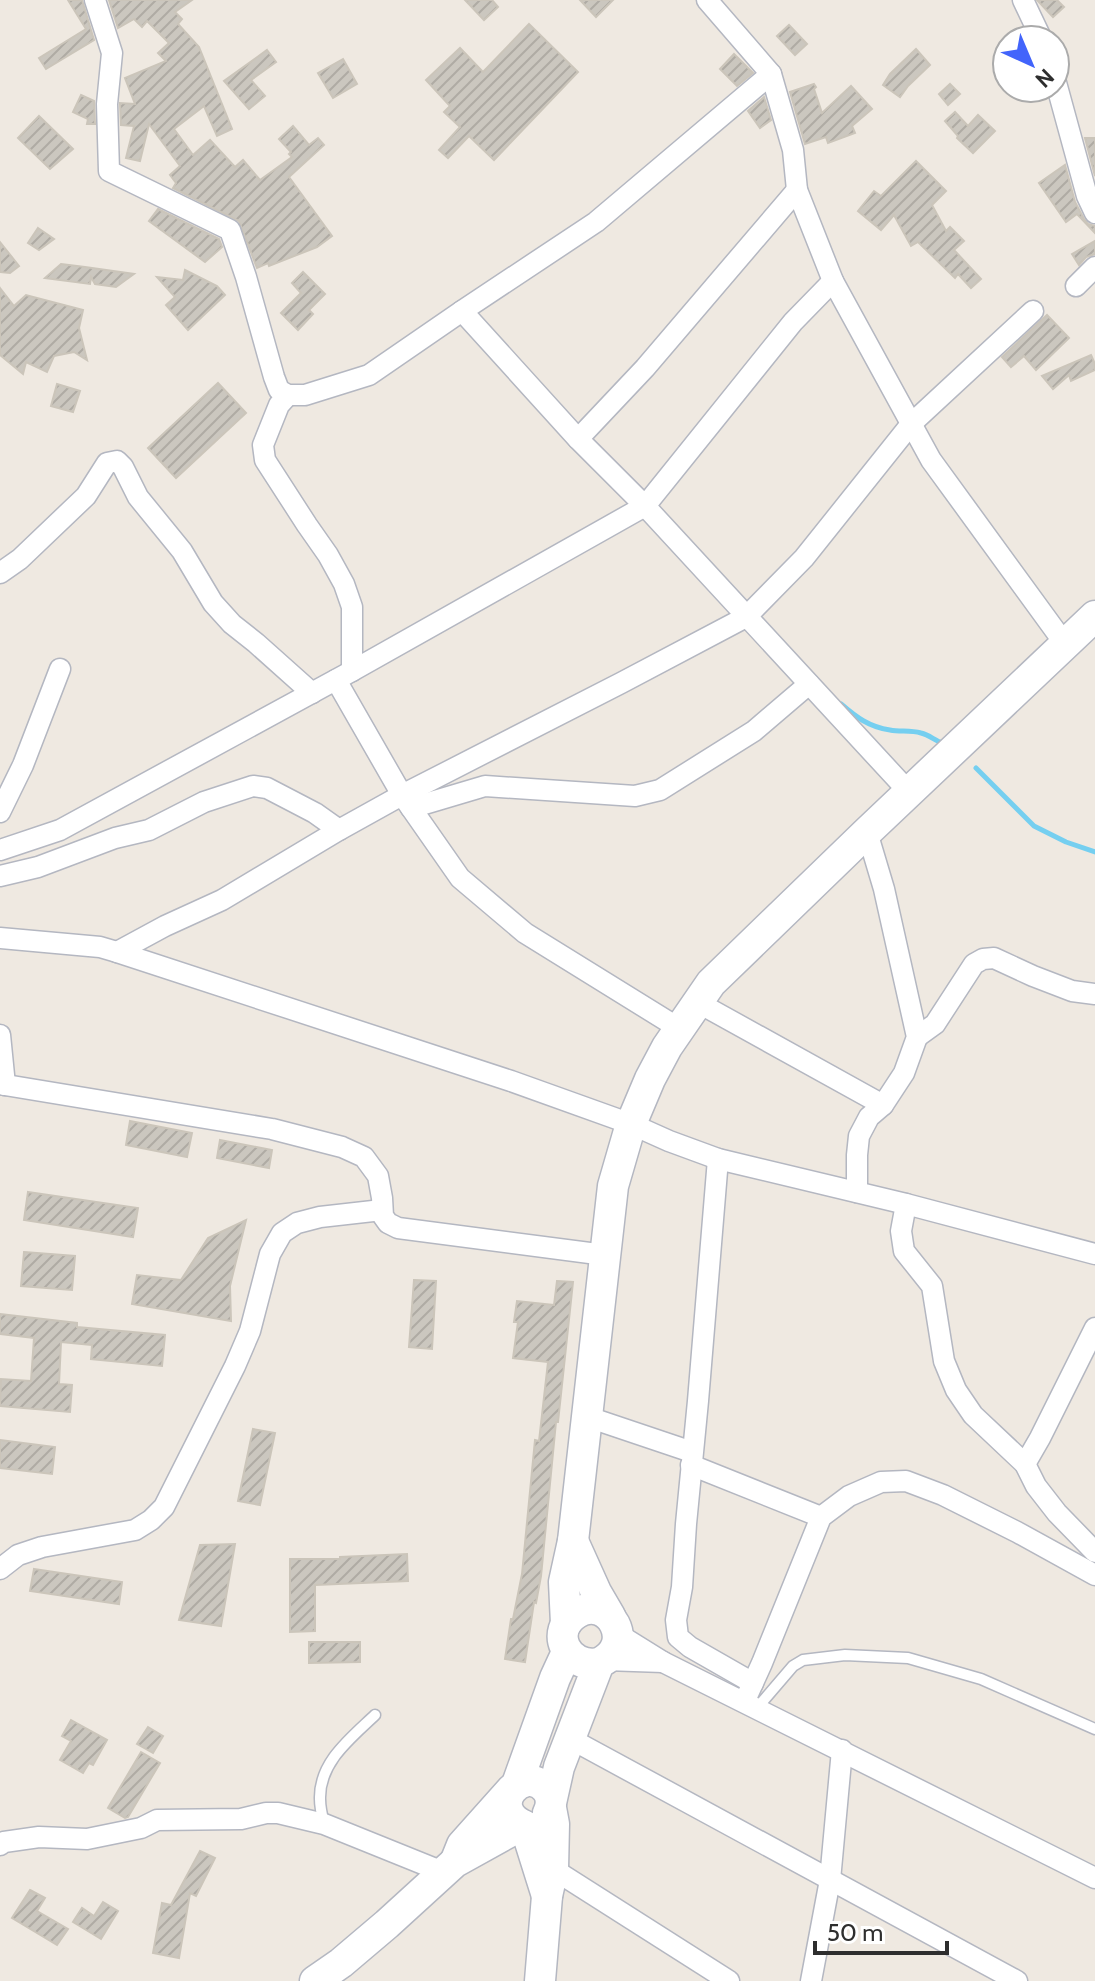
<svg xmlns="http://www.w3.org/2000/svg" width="1095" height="1981" font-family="Cabin,sans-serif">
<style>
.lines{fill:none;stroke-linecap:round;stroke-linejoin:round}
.stream{stroke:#75cff0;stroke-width:5}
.building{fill:url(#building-hatch);stroke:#cbc5ba;stroke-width:2}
.lane-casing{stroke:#b4b7c1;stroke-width:13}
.street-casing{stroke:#b4b7c1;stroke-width:23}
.secondary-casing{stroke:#b4b7c1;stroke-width:33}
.lane{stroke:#fff;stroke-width:10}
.street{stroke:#fff;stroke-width:20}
.secondary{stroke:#fff;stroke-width:30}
</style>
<defs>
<pattern id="building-hatch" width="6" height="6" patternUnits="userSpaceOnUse" patternTransform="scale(2)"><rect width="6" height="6" fill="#cbc7bf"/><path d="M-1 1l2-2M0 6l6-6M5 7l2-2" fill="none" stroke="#afaba4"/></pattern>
</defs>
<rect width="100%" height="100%" fill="#efe9e1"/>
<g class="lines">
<!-- stream -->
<g class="stream">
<path d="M 841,704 C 856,717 869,727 890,730 C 900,732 910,730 921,733 C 930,735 935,741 943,743"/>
<polyline points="976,768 1034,826 1066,842 1095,852"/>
</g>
</g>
<!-- building -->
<g class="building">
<polygon points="68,0 82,0 94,40 46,69 39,58 86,29"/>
<polygon points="109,0 192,0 175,12 182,19 178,24 199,47 232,129 217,136 204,106 174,129 193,155 210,140 235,167 243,160 260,180 292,157 289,154 291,152 279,139 293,126 309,145 318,138 324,145 289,177 332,236 317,247 269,266 268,263 257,268 239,221 173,188 176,183 170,175 180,166 149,124 140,161 126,158 134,126 121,125 120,103 135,104 125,78 166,61 158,53 169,43 147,21 142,27 134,19 118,28"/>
<polygon points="465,0 492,0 498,7 484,20"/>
<polygon points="580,0 613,0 596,17"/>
<polygon points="1037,0 1057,0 1064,7 1053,17"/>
<polygon points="529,24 578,72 494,160 469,136 448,158 439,150 460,127 444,112 450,106 426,80 460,48 483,72"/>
<polygon points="789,25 807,44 795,55 777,36"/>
<polygon points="916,49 930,65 908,86 900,97 883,85 890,74"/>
<polygon points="267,50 276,62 251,80 265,96 249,109 224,81"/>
<polygon points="734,54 753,73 737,86 720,69"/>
<polygon points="343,59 357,84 333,98 318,73"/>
<polygon points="814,84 816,87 814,89 822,113 851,86 872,109 852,126 855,133 828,143 826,137 805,144 790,92"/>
<polygon points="950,84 960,94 948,105 939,94"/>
<polygon points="81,95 94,101 95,124 87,124 88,119 73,112"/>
<polygon points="764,97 771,120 760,128 748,111"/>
<polygon points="955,112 968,126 978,115 995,131 973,153 957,138 958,136 945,121"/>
<polygon points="39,116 73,149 50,169 18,138"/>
<polygon points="1085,138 1095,138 1095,176"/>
<polygon points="916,161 946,191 932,205 946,231 950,227 964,241 954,250 981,279 971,288 958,274 955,278 918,242 911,246 894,215 881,230 858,211 874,191 881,196"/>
<polygon points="1065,165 1075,202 1084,219 1088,224 1095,226 1095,233 1077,214 1066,222 1039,183"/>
<polygon points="158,209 219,239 222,247 205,262 149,221"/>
<polygon points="38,228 54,239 39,250 28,243"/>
<polygon points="1095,241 1095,254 1086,257 1079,265 1072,254"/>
<polygon points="0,242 19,266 10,273 0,272"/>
<polygon points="61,264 85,267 134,274 116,287 95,284 91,277 90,284 45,278"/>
<polygon points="185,270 217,286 225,295 188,330 166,305 175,297 157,277 183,280"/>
<polygon points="303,272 325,294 309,310 313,314 298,330 281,313 301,293 292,283"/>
<polygon points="0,288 14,306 26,295 83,310 79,328 87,360 74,352 54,356 47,372 26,362 23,374 0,355"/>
<polygon points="1047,315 1069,338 1036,370 1024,356 1011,367 1002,357"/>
<polygon points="1091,355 1095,364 1095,370 1071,381 1069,375 1053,389 1042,376"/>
<polygon points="218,383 246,413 176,478 148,448"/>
<polygon points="57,384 80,391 73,412 51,406"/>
<polygon points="130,1121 192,1133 187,1157 126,1145"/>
<polygon points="220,1140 272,1150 269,1168 217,1158"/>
<polygon points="28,1192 138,1208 133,1237 24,1220"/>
<polygon points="246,1220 230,1286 231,1321 132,1304 137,1275 181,1280 208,1238"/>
<polygon points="24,1252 75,1256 72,1290 21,1286"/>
<polygon points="414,1280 436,1281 432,1349 409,1347"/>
<polygon points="557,1281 573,1282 558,1422 556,1422 541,1576 536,1603 534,1602 525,1662 505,1659 511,1619 513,1619 522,1574 535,1440 539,1441 548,1362 513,1358 518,1322 514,1322 517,1301 554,1305"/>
<polygon points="0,1314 77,1323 77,1327 165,1335 162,1366 91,1359 92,1345 61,1342 59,1384 72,1385 70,1412 0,1406 1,1379 31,1381 34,1338 0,1334"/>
<polygon points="253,1429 275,1433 260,1505 238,1501"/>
<polygon points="0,1440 55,1447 52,1474 0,1468"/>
<polygon points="235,1544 221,1626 179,1620 200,1545"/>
<polygon points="407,1554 408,1581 315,1585 315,1631 290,1632 290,1559 340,1559 340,1557"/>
<polygon points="34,1569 122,1582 119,1604 30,1591"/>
<polygon points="309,1642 360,1642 360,1662 309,1663"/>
<polygon points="71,1720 107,1740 93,1765 89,1763 83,1773 60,1760 71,1741 62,1736"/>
<polygon points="148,1727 163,1736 153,1753 137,1744"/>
<polygon points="141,1752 160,1763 128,1817 125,1818 108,1808"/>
<polygon points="200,1851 215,1858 196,1896 190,1893 179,1958 153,1953 162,1903 171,1905"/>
<polygon points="30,1890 45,1898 37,1911 68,1929 57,1945 12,1918"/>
<polygon points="103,1902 118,1911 101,1939 73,1922 82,1908 94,1916"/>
</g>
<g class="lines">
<!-- lane casing -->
<g class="lane-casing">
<g id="lane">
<polyline points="757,1708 793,1666 803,1660 845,1655 908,1658 981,1679 1095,1729"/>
<path d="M 324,1824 C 322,1816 320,1807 320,1799 C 319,1762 351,1738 375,1715"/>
</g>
</g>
<!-- street casing -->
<g class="street-casing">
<g id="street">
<polyline points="95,0 112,53 107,104 109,171 230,230 246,277 274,377 279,390 288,395 305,395 369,375 462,311 596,222 771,74"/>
<polyline points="707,0 771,74 793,150 797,190 833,281 931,460 1065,644"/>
<polyline points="1023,0 1042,40"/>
<polyline points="1055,79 1087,196 1095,213"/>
<polyline points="1076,286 1095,267"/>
<polyline points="462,311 578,439 645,506 909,792"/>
<polyline points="288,395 279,405 263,445 265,460 307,525 328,555 344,584 352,607 352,671"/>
<polyline points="578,439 645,368 797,190"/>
<polyline points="0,573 20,559 86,496 107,463 117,461 123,467 138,497 182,551 213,603 232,624 256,643 312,693"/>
<polyline points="336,680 402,795 460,878 525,933 680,1029"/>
<polyline points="411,808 485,786 635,796 660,790 754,731 809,684"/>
<polyline points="0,812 23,765 60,669"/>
<polyline points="0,850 60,830 352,671 645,506 793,322 833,281"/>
<polyline points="0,876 38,867 115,838 149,830 204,802 253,786 267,788 292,801 315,813 339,830"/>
<polyline points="0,938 100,947 117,952 511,1081 631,1124 669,1141 718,1159 906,1204 1095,1254"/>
<polyline points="117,952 165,926 222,900 339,830 402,795 621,683 746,617 804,558 911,424 1033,311"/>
<polyline points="697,1002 883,1105"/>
<polyline points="0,1035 5,1085"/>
<polyline points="917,1037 935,1024 974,964 983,959 994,958 1033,976 1072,991 1095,994"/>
<polyline points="0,1084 272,1129 342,1147 364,1157 378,1176 382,1198 383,1216 388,1223 398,1228 605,1255"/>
<polyline points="718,1159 698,1401 686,1524 682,1587 676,1620 678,1637 690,1647 753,1683"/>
<polyline points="857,1192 857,1155 859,1136 869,1117 883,1105 904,1073 917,1037 884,889 867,832"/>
<polyline points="906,1204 901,1231 904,1251 932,1286 944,1361 956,1390 973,1415 1025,1464 1036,1486 1057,1513 1095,1552"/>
<polyline points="588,1417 692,1452"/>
<polyline points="1025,1464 1040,1438 1095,1328"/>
<polyline points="691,1465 821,1517"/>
<polyline points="0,1569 18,1555 42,1547 135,1530 151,1520 164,1507 235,1366 250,1331 270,1254 282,1233 297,1223 320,1217 382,1210"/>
<polyline points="618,1634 663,1662 1095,1878"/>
<polyline points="605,1660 663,1662"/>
<polyline points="747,1696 762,1663 821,1517 849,1496 881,1482 906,1481 943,1495 1017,1532 1095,1575"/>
<polyline points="569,1738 1017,1981"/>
<polyline points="0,1845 4,1842 39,1837 87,1839 141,1828 157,1820 241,1819 266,1813 278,1813 324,1824 443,1872"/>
<polyline points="553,1869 729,1981"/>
<polyline points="811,1981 830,1880 842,1750"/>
</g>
</g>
<!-- secondary casing -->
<g class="secondary-casing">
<g id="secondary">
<polyline points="573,1541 596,1592 610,1616"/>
<polyline points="566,1624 564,1582 573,1541 613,1186 631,1124 650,1079 667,1047 711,983 867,832 1095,616"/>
<polyline points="517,1784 555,1678 567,1652"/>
<path d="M 551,1803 L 559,1767 L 599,1663 C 638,1645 609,1594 577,1613 C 548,1631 567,1669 599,1663"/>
<polyline points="456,1860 462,1845 512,1789"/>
<path d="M 547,1896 L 525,1826 C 483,1807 524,1763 546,1789 C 552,1796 552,1805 548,1813"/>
<polyline points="315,1981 341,1963 387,1924 455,1862 522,1825"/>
<polyline points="540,1981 547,1896 553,1869 554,1824 551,1808"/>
</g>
</g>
<!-- lane -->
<use href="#lane" class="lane"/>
<!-- street -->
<use href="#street" class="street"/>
<!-- secondary -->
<use href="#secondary" class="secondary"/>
</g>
<!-- north arrow -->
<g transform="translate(1031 64) rotate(136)"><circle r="38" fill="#ffffff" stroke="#ababab" stroke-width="2"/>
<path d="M0-6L14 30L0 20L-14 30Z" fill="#4264fb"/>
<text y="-12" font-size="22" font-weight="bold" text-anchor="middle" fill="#2e2e2e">N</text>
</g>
<!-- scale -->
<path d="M815 1941v12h132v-12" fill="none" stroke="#2e2e2e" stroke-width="4"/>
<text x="827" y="1941" font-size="24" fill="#2e2e2e" stroke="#ffffff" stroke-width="6" paint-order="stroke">50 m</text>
</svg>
